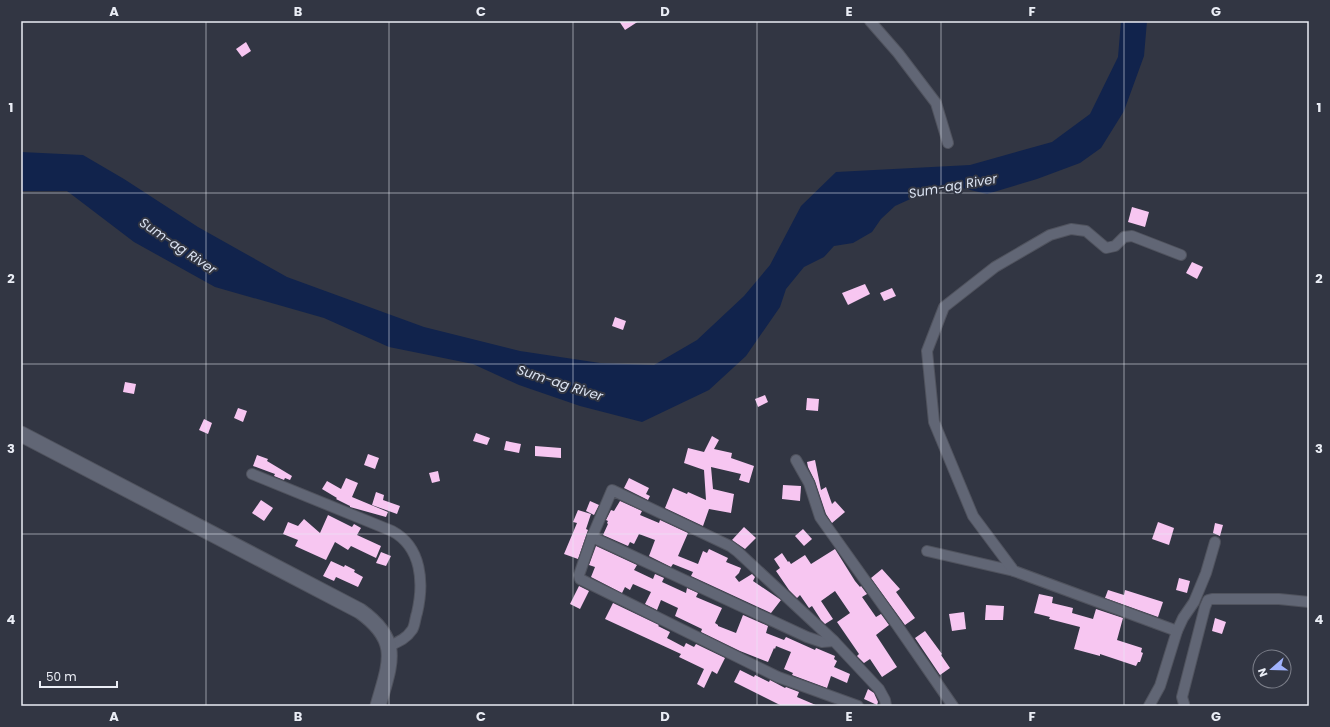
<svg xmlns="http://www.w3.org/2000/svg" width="1330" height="727" font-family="Poppins,sans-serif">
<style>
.water{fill:#11234c}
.building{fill:#f7c6f1}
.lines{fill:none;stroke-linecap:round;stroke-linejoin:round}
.street-casing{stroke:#50535e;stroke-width:12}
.secondary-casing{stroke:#50535e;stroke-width:17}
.street{stroke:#616675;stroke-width:10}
.secondary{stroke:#616675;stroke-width:15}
.grid{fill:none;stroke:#eaedf5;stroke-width:1;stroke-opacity:0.55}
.labels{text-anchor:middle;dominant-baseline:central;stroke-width:4;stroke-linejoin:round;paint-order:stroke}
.water-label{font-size:13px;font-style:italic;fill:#dbe3f2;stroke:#323643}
.neatline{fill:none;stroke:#eaedf5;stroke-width:1.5}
.grid-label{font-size:13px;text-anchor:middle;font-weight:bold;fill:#eaedf5}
</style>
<rect width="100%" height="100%" fill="#323643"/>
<!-- water -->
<polygon class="water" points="1121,21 1147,21 1144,56 1124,111 1101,148 1080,163 1037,179 987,194 958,187 940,187 917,196 895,206 881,219 872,232 853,243 834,246 824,257 804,267 786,289 780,307 746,356 709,390 642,422 580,406 519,385 473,364 389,347 324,318 215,287 134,242 67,191 21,191 21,152 83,155 124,179 198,227 287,277 424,327 520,351 600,363 654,365 697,340 744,296 770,265 801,206 836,172 970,165 1052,142 1090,114 1118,57"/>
<!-- building -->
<g class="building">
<polygon points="619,21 639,21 625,30"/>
<polygon points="246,42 251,51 242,57 236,49"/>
<polygon points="1132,207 1149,212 1145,227 1128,222"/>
<polygon points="1192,262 1203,267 1197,279 1186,273"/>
<polygon points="865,284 870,294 848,305 842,293"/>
<polygon points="892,288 896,296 884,301 880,293"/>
<polygon points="615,317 626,321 623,330 612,326"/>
<polygon points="125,382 136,384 134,394 123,392"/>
<polygon points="765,395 768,402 758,407 755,399"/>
<polygon points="807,398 819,399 818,411 806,410"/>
<polygon points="238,408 247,411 243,422 234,418"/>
<polygon points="204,419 212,423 208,434 199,430"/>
<polygon points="476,433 490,438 487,445 473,441"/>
<polygon points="712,436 719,440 714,449 732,453 731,458 754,466 749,483 739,480 741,474 711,467 713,489 734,494 731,513 709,509 703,526 665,508 673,488 687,494 688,492 706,500 704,470 684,463 688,448 704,452"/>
<polygon points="506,441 521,444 519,453 504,450"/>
<polygon points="535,446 561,448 561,458 535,456"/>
<polygon points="368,454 379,458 375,469 364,465"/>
<polygon points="257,455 268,459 267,461 292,476 290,480 285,478 284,480 274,476 275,474 253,466"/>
<polygon points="815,460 821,490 826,487 832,504 835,501 845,512 832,523 826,514 815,481 808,467 807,462"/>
<polygon points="438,471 440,481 432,483 429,473"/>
<polygon points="346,478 358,483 352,497 388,512 386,517 350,507 350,506 336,499 337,498 322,489 327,481 341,489"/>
<polygon points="629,478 649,488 646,494 650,496 648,500 624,488"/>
<polygon points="783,485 801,486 800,501 782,499"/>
<polygon points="376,492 384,495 383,500 400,506 397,514 372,505"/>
<polygon points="261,500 273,508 264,521 252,513"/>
<polygon points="590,501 599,505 594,515 586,511"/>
<polygon points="620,501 642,511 640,515 659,523 660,520 688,533 678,556 698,564 703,551 707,553 709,549 728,558 726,562 741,568 739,573 735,577 739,582 752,574 755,577 753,581 781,600 771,613 691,576 693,572 673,564 671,567 649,556 655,540 639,534 634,544 630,542 628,546 603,535 608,524 607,523 608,521 606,520 611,510 614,511"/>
<polygon points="578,510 591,514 586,529 588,530 578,559 564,554 577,523 573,522"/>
<polygon points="328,515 352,527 354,524 361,528 357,535 381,546 376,558 351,546 348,550 335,542 326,560 295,546 298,540 283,534 288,522 298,526 304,519 320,533"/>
<polygon points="1158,522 1174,528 1169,545 1152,539"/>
<polygon points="1215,523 1223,525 1220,536 1213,533"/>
<polygon points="744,527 756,538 745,549 732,540"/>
<polygon points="803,529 812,539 804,546 795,536"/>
<polygon points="596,546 637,565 634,570 653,579 655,574 664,578 662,582 686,593 687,588 698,593 696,597 722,608 715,623 718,625 718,626 736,633 743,615 768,626 766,633 784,640 786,637 815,650 816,648 835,656 834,659 837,661 834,667 850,674 847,683 831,676 827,688 792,675 793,673 784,669 791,652 776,646 775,649 774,648 768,662 740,651 701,632 702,629 675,616 678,608 661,600 657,610 645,604 651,592 633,584 630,590 625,587 622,593 591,577 595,567 589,565"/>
<polygon points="835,549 855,581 860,587 861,586 867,594 862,597 876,617 881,614 889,625 876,635 897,667 882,677 870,659 864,663 857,656 859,654 837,622 850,613 835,591 821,601 833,619 825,624 821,620 812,606 809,608 800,595 797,598 789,590 776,571 780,568 774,559 782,553 788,562 789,561 791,564 805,555 811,564"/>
<polygon points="381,552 391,556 386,566 376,563"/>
<polygon points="331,561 344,567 345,565 355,570 354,572 363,577 358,587 336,577 334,581 323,576"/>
<polygon points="882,569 900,589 896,592 915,618 905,625 871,578"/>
<polygon points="1179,578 1190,581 1187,593 1176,590"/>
<polygon points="579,586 589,591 580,609 570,604"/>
<polygon points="1108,590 1124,595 1125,590 1163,602 1158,617 1105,598"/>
<polygon points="1039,594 1053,597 1052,603 1073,608 1072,613 1093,619 1096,609 1123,618 1117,640 1142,648 1141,652 1143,653 1140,662 1138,662 1136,666 1100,654 1100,656 1074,649 1080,627 1049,619 1050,617 1034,613"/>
<polygon points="613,603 659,625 658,626 670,632 667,638 684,647 686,643 694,647 696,644 725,658 717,674 712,671 704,688 697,684 704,669 679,657 681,654 605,619"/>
<polygon points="986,605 1004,606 1003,620 985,620"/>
<polygon points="964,612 966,629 952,631 949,614"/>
<polygon points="1215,618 1226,622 1222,634 1212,631"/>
<polygon points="925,631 942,654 941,655 950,668 940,675 915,638"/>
<polygon points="740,670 754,677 755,675 769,682 770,680 785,688 786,687 799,692 797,697 818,706 782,706 734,682"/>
<polygon points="868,689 874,693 878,702 877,705 864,699"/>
</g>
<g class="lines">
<!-- street casing -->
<g class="street-casing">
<g id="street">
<polyline points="870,21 898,53 936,103 948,143"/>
<polyline points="796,460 809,483 820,517 897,625 953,706"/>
<path d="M 252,474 L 392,531 C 422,547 424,583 417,613 C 415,618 415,626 412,630 C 406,639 398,642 389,646"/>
<polyline points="592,537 807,637 822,642 834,641"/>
<polyline points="927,551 1014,571"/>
<polyline points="1177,631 1014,571 973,516 934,422 927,351 944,307 995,267 1050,235 1071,229 1086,231 1106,248 1115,246 1124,237 1132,236 1181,255"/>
<polyline points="1184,704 1182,697 1205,607 1208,600 1212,599 1279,599 1309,602"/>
<polyline points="858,706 778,677 580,579 579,575 592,537 612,490 730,546 738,552 834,641 879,689 885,700 886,706"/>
<polyline points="1149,706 1160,686 1177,631 1183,618 1194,602 1206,573 1215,542"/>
</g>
</g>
<!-- secondary casing -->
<g class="secondary-casing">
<path id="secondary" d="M 21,434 L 360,611 C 402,641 390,663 378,706"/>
</g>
<!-- street -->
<use href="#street" class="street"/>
<!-- secondary -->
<use href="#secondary" class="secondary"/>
</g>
<!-- grid -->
<path class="grid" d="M 206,21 L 206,706M 389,21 L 389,706M 573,21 L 573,706M 757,21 L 757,706M 941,21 L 941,706M 1124,21 L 1124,706M 21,193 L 1309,193M 21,364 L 1309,364M 21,534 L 1309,534"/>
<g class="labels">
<!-- water labels -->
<g class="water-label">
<text transform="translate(953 186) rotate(-10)">Sum-ag River</text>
<text transform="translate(178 246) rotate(34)">Sum-ag River</text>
<text transform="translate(560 383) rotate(18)">Sum-ag River</text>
</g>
</g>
<!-- border -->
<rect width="1330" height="727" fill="none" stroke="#323643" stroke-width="44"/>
<!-- north arrow -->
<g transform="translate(1272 669) rotate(250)"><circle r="19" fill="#323643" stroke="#7c7f8a"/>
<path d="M0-3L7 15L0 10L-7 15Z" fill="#a1b3fd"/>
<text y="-6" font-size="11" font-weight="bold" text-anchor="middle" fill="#eaedf5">N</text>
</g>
<!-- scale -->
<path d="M40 681v6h77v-6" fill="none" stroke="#eaedf5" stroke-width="2"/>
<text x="46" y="681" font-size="12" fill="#eaedf5" stroke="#323643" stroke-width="3" paint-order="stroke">50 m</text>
<rect x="22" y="22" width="1286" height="683" class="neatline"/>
<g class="grid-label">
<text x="114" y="16">A</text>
<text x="298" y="16">B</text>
<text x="481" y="16">C</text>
<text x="665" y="16">D</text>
<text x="849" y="16">E</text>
<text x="1032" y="16">F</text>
<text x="1216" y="16">G</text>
<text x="11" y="112">1</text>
<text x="1319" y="112">1</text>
<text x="11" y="283">2</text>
<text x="1319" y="283">2</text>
<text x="11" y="453">3</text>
<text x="1319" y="453">3</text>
<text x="11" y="624">4</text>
<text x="1319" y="624">4</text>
<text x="114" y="721">A</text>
<text x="298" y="721">B</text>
<text x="481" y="721">C</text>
<text x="665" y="721">D</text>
<text x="849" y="721">E</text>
<text x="1032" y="721">F</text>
<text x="1216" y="721">G</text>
</g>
</svg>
